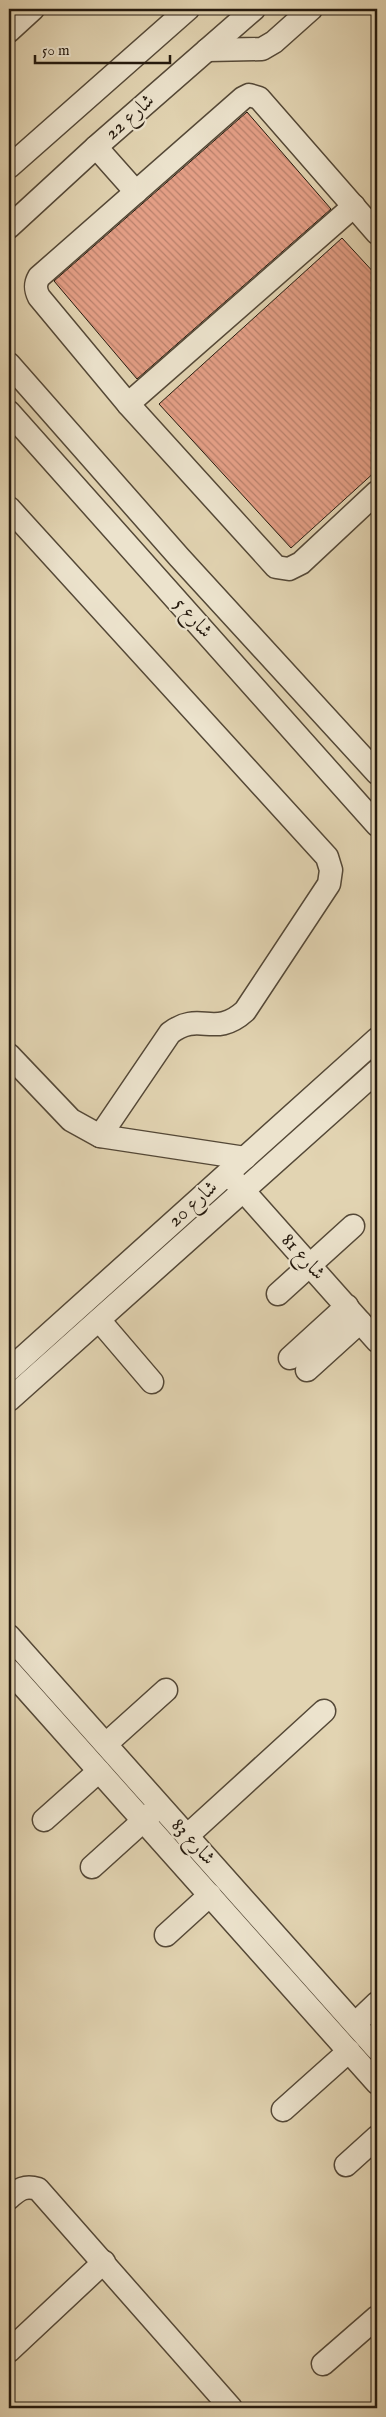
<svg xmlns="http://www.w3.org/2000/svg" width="386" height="2417" font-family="'IM FELL English',Amiri,serif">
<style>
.building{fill:url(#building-back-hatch);stroke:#24190e}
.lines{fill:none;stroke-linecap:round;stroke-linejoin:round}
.minor-casing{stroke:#544837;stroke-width:25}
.minor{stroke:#ece3cd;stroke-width:22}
.labels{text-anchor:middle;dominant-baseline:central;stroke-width:4.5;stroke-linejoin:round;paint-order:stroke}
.street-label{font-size:20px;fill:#24190e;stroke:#ece3cd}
</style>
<defs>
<pattern id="building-back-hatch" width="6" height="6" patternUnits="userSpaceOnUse" patternTransform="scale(1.25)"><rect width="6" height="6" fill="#e39e85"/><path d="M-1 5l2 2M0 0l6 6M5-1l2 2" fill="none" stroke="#b8806b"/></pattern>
</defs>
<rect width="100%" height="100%" fill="#e2d4b2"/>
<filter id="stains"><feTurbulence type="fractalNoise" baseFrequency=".004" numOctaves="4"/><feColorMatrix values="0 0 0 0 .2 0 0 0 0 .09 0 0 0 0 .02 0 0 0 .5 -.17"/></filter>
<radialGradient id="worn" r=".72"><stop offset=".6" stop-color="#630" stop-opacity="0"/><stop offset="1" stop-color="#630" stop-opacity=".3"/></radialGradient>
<!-- building -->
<g class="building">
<polygon points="247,112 331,209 137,379 54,281"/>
<polygon points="342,238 377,276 377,470 291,548 159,404"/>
</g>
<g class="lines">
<!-- minor casing -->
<g class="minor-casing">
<g id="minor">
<polyline points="9,31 33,9"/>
<polyline points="207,50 262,49 274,42 311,9"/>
<polyline points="96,147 136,192"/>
<polyline points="9,167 188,9"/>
<polyline points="9,227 96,147 254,9"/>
<path d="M 377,233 L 259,98 L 249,95 L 243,98 L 39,277 C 35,284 35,289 39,297 L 128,404 L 276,567 L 289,569 L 301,563 L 377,492"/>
<polyline points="9,364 179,557 377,773"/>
<polyline points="128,404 354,206"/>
<polyline points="9,412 377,825"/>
<path d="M 9,508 L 327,857 L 331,870 L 329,884 L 245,1011 C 214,1039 200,1010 170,1033 L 100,1136"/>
<polyline points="9,1055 71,1120 100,1136 245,1158"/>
<polyline points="233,1179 377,1341"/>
<polyline points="278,1294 353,1226"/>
<polyline points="99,1320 152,1382"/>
<polyline points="290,1358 347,1306"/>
<polyline points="9,1370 377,1039"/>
<polyline points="307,1370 360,1322"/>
<polyline points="9,1400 377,1071"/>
<polyline points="9,1636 377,2049"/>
<polyline points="9,1670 377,2083"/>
<polyline points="106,1744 166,1690"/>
<polyline points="44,1820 99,1771"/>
<polyline points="187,1836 324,1711"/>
<polyline points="92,1867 154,1811"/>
<polyline points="166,1935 210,1895"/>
<polyline points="355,2024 377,2003"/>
<polyline points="283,2110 349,2051"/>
<polyline points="346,2165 377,2137"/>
<path d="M 9,2198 C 19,2189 25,2185 38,2189 L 231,2408"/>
<polyline points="9,2351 104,2262"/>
<polyline points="323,2364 377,2317"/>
</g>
</g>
<!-- minor -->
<use href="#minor" class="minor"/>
</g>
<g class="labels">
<!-- street labels -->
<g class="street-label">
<text transform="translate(130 117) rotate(-41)">شارع 22</text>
<text transform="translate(193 618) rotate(48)">شارع 5</text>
<text transform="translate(193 1204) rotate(-42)">شارع 20</text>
<text transform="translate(303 1257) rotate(48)">شارع 81</text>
<text transform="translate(193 1842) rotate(48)">شارع 83</text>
</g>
</g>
<!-- margin -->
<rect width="386" height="2417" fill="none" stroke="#e2d4b2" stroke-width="30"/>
<rect x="10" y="10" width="366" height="2397" fill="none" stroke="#24190e" stroke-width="2.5"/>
<rect x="15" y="15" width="356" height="2387" fill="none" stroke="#24190e"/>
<!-- scale -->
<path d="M35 55v8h135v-8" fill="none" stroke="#24190e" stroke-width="2.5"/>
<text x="42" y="55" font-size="15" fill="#24190e" stroke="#ece3cd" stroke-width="4" paint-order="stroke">50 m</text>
<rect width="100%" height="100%" filter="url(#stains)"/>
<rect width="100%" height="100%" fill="url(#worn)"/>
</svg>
